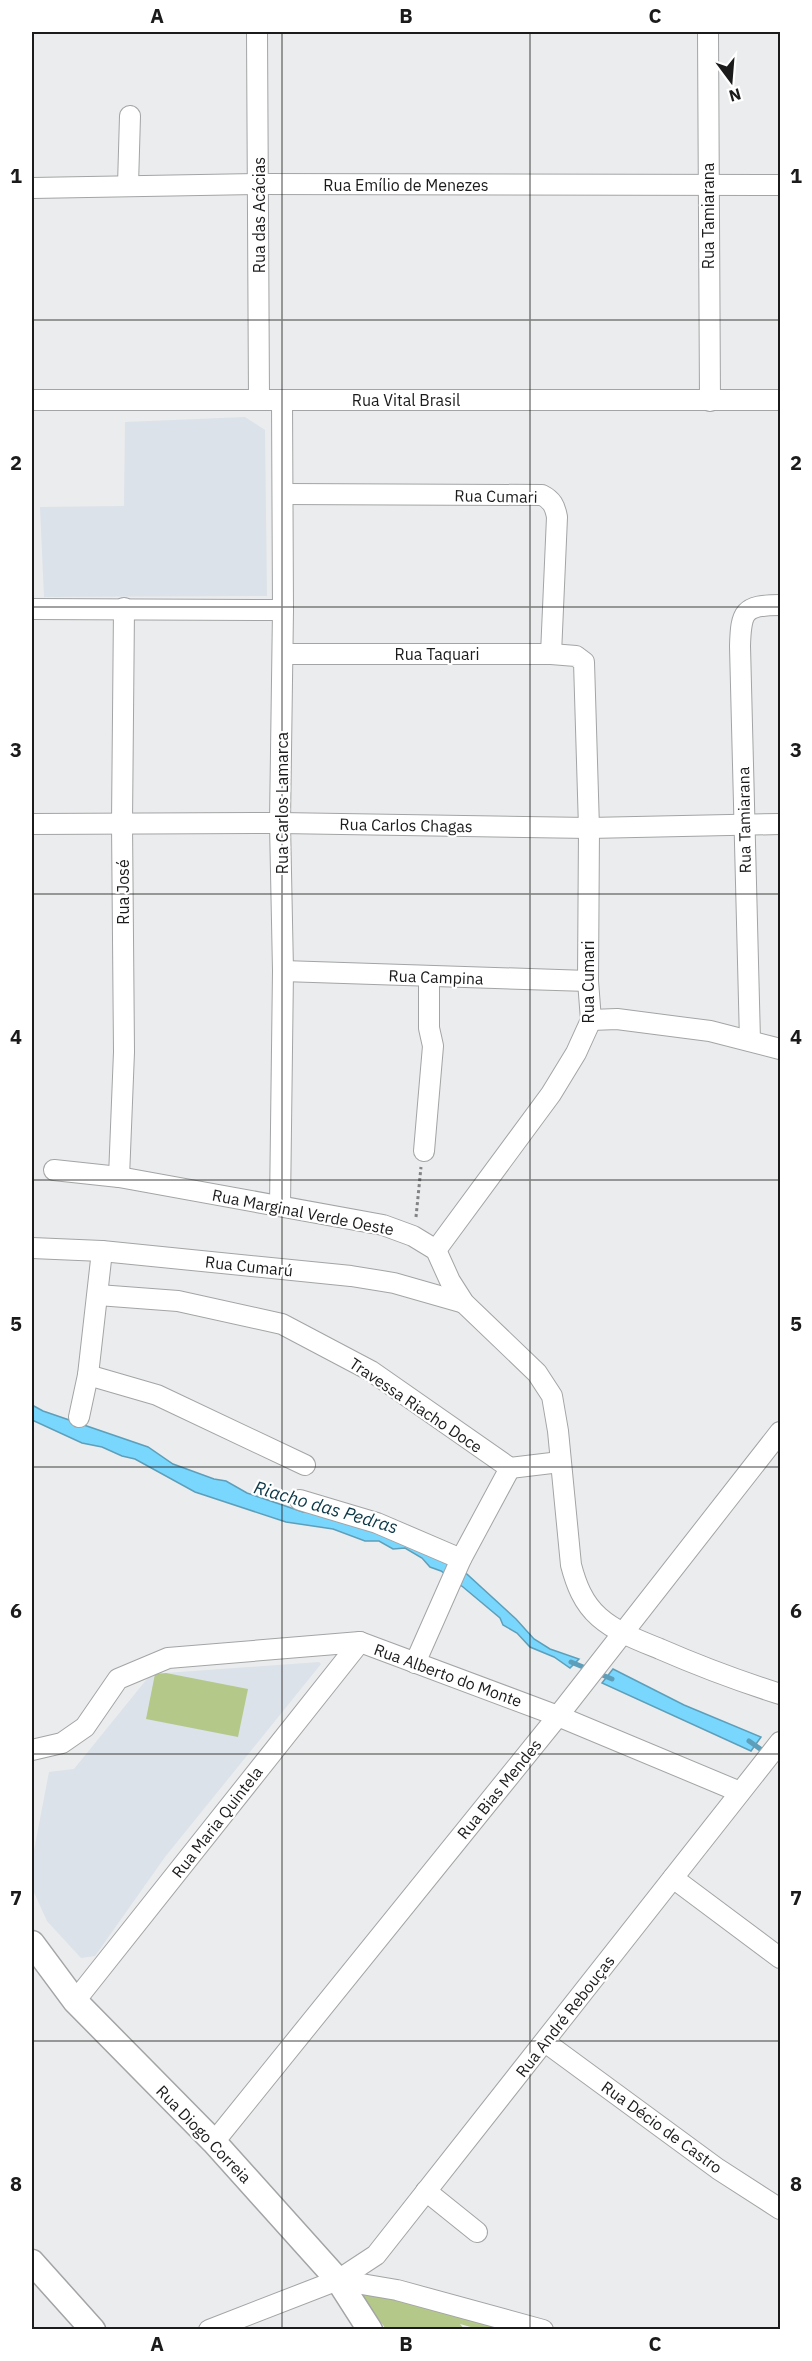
<svg xmlns="http://www.w3.org/2000/svg" width="812" height="2361" font-family="'IBM Plex Sans',sans-serif">
<style>
.built{fill:#dbe2e9}
.green{fill:#b4c88a}
.water{fill:#79d7fe;stroke:#5d9fba;stroke-width:1.5}
.lines{fill:none;stroke-linecap:round;stroke-linejoin:round}
.stream{stroke:#5d9fba;stroke-width:5}
.minor-casing{stroke:#a3a4a5;stroke-width:22}
.major-casing{stroke:#a3a4a5;stroke-width:27}
.path{stroke:#828383;stroke-width:3;stroke-dasharray:3 3;stroke-linecap:butt}
.minor{stroke:#fff;stroke-width:20}
.major{stroke:#fff;stroke-width:24}
.grid{fill:none;stroke:#1b1b1b;stroke-width:1.5;stroke-opacity:0.55}
.labels{text-anchor:middle;dominant-baseline:central;stroke-width:4.5;stroke-linejoin:round;paint-order:stroke}
.street-label{font-size:16px;fill:#1b1b1b;stroke:#fff}
.water-label{font-size:18px;font-style:italic;fill:#0a3646;stroke:#fff}
.neatline{fill:none;stroke:#1b1b1b;stroke-width:2}
.grid-label{font-size:20px;text-anchor:middle;font-weight:bold;fill:#1b1b1b}
</style>
<rect width="100%" height="100%" fill="#ebeced"/>
<!-- built -->
<g class="built">
<polygon points="245,417 265,430 267,596 44,597 40,507 124,506 125,422"/>
<polygon points="319,1662 321,1664 165,1857 95,1956 81,1958 47,1921 32,1888 32,1861 49,1772 74,1769 151,1674"/>
</g>
<!-- green -->
<g class="green">
<polygon points="166,1673 248,1689 238,1737 146,1719 155,1674"/>
<polygon points="361,2288 501,2329 478,2329 460,2324 464,2329 386,2329 358,2293"/>
</g>
<!-- water -->
<g class="water">
<polygon points="32,1405 43,1411 148,1447 173,1464 214,1479 226,1481 247,1493 303,1512 324,1512 458,1566 516,1619 534,1639 550,1649 579,1659 570,1668 554,1657 530,1647 517,1633 503,1625 500,1618 463,1587 441,1571 430,1567 422,1558 405,1548 393,1549 379,1541 365,1541 333,1529 286,1522 195,1492 135,1459 122,1456 102,1447 82,1443 32,1420"/>
<polygon points="613,1669 684,1705 761,1737 751,1751 602,1683"/>
</g>
<g class="lines">
<!-- stream -->
<g class="stream">
<polyline points="571,1662 612,1679"/>
<polyline points="749,1741 766,1753"/>
</g>
<!-- minor casing -->
<g class="minor-casing">
<g id="minor">
<polyline points="257,32 259,399"/>
<polyline points="708,32 710,401"/>
<polyline points="128,185 130,116"/>
<polyline points="32,188 259,184 780,185"/>
<polyline points="32,400 780,400"/>
<path d="M 284,494 L 542,495 C 552,500 555,506 557,517 L 551,654"/>
<polyline points="32,609 283,610"/>
<polyline points="283,654 551,654 576,656 584,662 589,828 588,981 591,1020 576,1053 551,1094 436,1250"/>
<polyline points="32,824 280,823 589,828 780,824"/>
<polyline points="283,971 588,981"/>
<polyline points="591,1020 617,1019 710,1031 780,1049"/>
<path d="M 750,1041 L 740,646 C 741,612 743,605 780,605"/>
<polyline points="424,1151 433,1046 429,1028 429,977"/>
<path d="M 54,1170 L 119,1177 L 383,1225 L 413,1236 L 436,1250 L 450,1281 L 464,1303 L 537,1373 L 552,1396 L 558,1431 L 571,1565 C 576,1584 583,1603 599,1617 C 616,1632 638,1640 660,1649 C 699,1666 739,1681 780,1694"/>
<polyline points="119,1177 124,1052 122,823 124,608"/>
<polyline points="280,1206 283,971 280,823 283,610 282,400"/>
<polyline points="32,1248 102,1251 351,1276 394,1283 464,1303"/>
<polyline points="98,1295 178,1301 282,1324 371,1371 510,1468 560,1462"/>
<polyline points="88,1375 157,1395 305,1465"/>
<polyline points="79,1417 88,1375 102,1251"/>
<polyline points="300,1500 377,1523 461,1559"/>
<polyline points="415,1663 461,1559 510,1468"/>
<polyline points="32,1750 62,1743 85,1727 118,1679 168,1658 360,1642 558,1716 740,1792"/>
<polyline points="673,1878 780,1958"/>
<polyline points="75,2001 360,1642"/>
<polyline points="545,2042 718,2169 780,2209"/>
<polyline points="214,2142 558,1716 780,1432"/>
<polyline points="426,2191 477,2232"/>
<polyline points="338,2280 397,2290 543,2330"/>
<polyline points="209,2330 338,2280 376,2255 780,1742"/>
</g>
</g>
<!-- major casing -->
<g class="major-casing">
<g id="major">
<polyline points="32,1943 75,2001 214,2142 338,2280 370,2330"/>
<polyline points="32,2262 93,2330"/>
</g>
</g>
<!-- path -->
<polyline class="path" points="416,1217 421,1167"/>
<!-- minor -->
<use href="#minor" class="minor"/>
<!-- major -->
<use href="#major" class="major"/>
</g>
<!-- grid -->
<path class="grid" d="M 282,32 L 282,2330M 530,32 L 530,2330M 32,320 L 780,320M 32,607 L 780,607M 32,894 L 780,894M 32,1180 L 780,1180M 32,1467 L 780,1467M 32,1754 L 780,1754M 32,2041 L 780,2041"/>
<g class="labels">
<!-- street labels -->
<g class="street-label">
<text x="406" y="185">Rua Emílio de Menezes</text>
<text transform="translate(259 215) rotate(-90)">Rua das Acácias</text>
<text transform="translate(708 216) rotate(-90)">Rua Tamiarana</text>
<text x="406" y="400">Rua Vital Brasil</text>
<text transform="translate(496 496) rotate(1)">Rua Cumari</text>
<text x="437" y="654">Rua Taquari</text>
<text transform="translate(282 803) rotate(-90)">Rua Carlos Lamarca</text>
<text transform="translate(744 820) rotate(-91)">Rua Tamiarana</text>
<text transform="translate(406 825) rotate(1)">Rua Carlos Chagas</text>
<text transform="translate(123 892) rotate(-90)">Rua José</text>
<text transform="translate(436 977) rotate(2)">Rua Campina</text>
<text transform="translate(588 982) rotate(-90)">Rua Cumari</text>
<text transform="translate(303 1212) rotate(11)">Rua Marginal Verde Oeste</text>
<text transform="translate(249 1266) rotate(6)">Rua Cumarú</text>
<text transform="translate(416 1405) rotate(34)">Travessa Riacho Doce</text>
<text transform="translate(448 1675) rotate(20)">Rua Alberto do Monte</text>
<text transform="translate(499 1789) rotate(-51)">Rua Bias Mendes</text>
<text transform="translate(217 1822) rotate(-52)">Rua Maria Quintela</text>
<text transform="translate(565 2016) rotate(-52)">Rua André Rebouças</text>
<text transform="translate(662 2127) rotate(36)">Rua Décio de Castro</text>
<text transform="translate(204 2134) rotate(46)">Rua Diogo Correia</text>
</g>
<!-- water labels -->
<g class="water-label">
<text transform="translate(326 1507) rotate(16)">Riacho das Pedras</text>
</g>
</g>
<!-- border -->
<rect width="812" height="2361" fill="none" stroke="#ffffff" stroke-width="66"/>
<!-- north arrow -->
<g transform="translate(731 81) rotate(164)" stroke="#ffffff" stroke-width="4.5" paint-order="stroke">
<path d="M0-4.5L10 22L0 15L-10 22Z" fill="#1b1b1b"/>
<text y="-9" font-size="16" font-weight="bold" text-anchor="middle" fill="#1b1b1b">N</text>
</g>
<rect x="33" y="33" width="746" height="2295" class="neatline"/>
<g class="grid-label">
<text x="157" y="23">A</text>
<text x="406" y="23">B</text>
<text x="655" y="23">C</text>
<text x="16" y="183">1</text>
<text x="796" y="183">1</text>
<text x="16" y="470">2</text>
<text x="796" y="470">2</text>
<text x="16" y="757">3</text>
<text x="796" y="757">3</text>
<text x="16" y="1044">4</text>
<text x="796" y="1044">4</text>
<text x="16" y="1331">5</text>
<text x="796" y="1331">5</text>
<text x="16" y="1618">6</text>
<text x="796" y="1618">6</text>
<text x="16" y="1905">7</text>
<text x="796" y="1905">7</text>
<text x="16" y="2191">8</text>
<text x="796" y="2191">8</text>
<text x="157" y="2351">A</text>
<text x="406" y="2351">B</text>
<text x="655" y="2351">C</text>
</g>
</svg>
